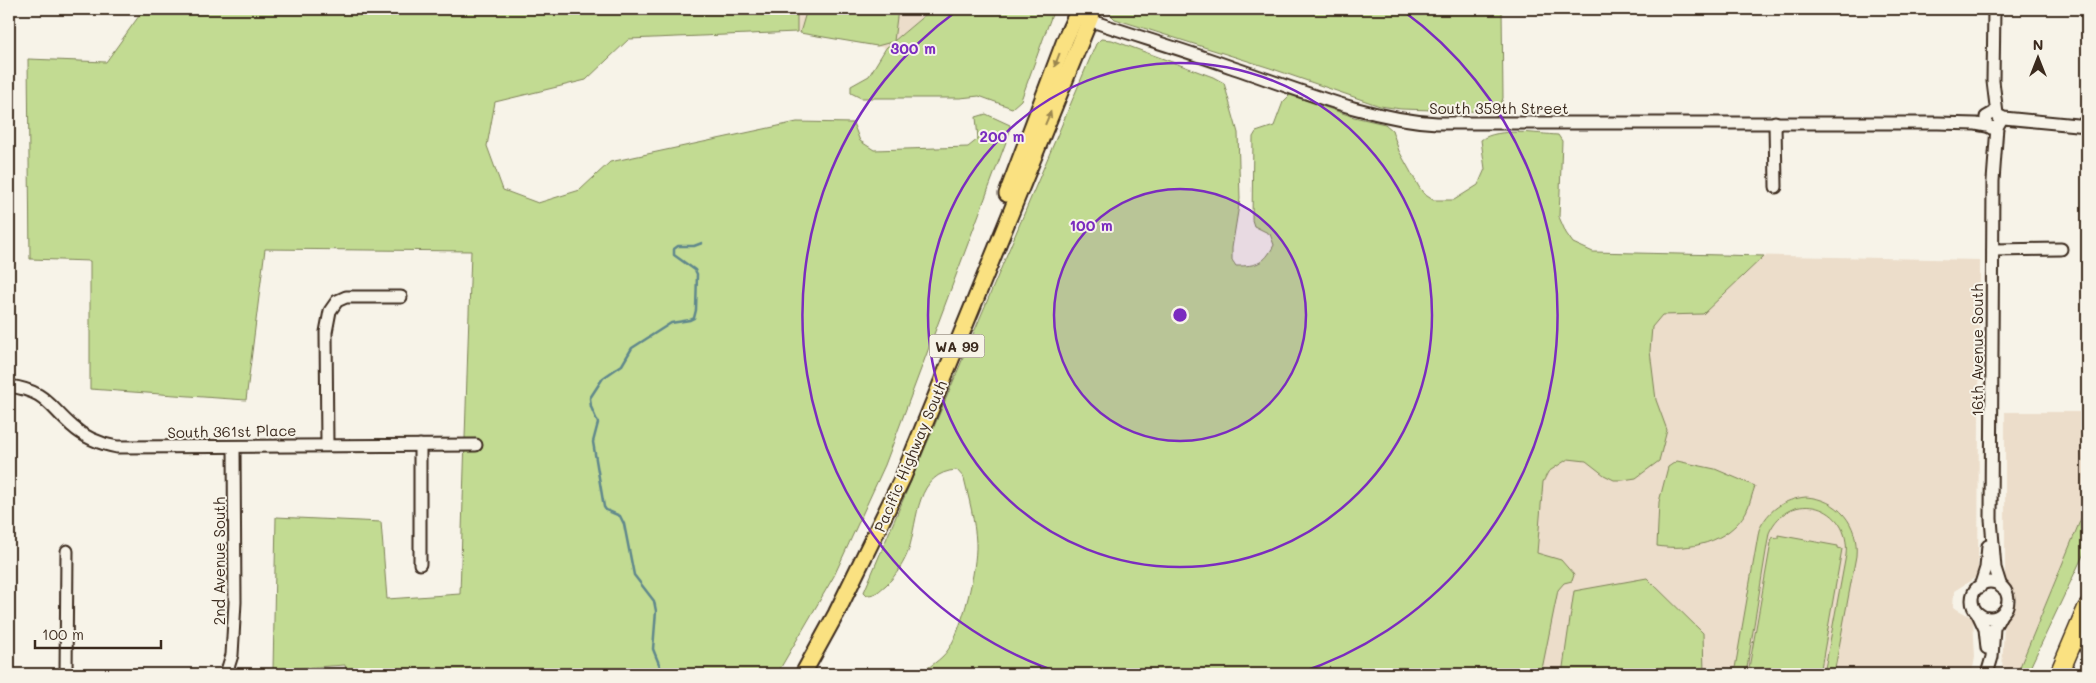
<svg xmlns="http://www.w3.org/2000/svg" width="2096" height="683" font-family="Mali,sans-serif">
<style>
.built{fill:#ecddca}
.green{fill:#c2db92;stroke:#7e8258}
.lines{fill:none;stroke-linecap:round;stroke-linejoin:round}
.stream{stroke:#60888c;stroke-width:2.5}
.minor-casing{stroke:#3b2a1e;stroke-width:15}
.major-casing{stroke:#3b2a1e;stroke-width:19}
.highway-casing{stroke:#3b2a1e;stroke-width:21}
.minor{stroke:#f7f3e8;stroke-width:11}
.major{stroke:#fae181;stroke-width:15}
.highway{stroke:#fae181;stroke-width:18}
.oneway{fill:#9a8650}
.ring{fill:none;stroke:#7b2cbf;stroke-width:2.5}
.labels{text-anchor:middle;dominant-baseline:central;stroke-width:4;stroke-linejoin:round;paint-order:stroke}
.shield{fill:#f7f3e8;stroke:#73665b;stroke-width:1}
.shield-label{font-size:14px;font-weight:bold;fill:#3b2a1e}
.street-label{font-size:15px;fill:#3b2a1e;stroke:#f7f3e8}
.centre{fill:#7b2cbf;stroke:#f7f3e8;stroke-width:2.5}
.ring-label{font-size:15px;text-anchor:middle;font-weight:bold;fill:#7b2cbf;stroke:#f7f3e8;stroke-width:4;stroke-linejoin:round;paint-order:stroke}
</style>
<rect width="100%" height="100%" fill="#f7f3e8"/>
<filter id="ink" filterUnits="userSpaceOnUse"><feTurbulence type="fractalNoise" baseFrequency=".02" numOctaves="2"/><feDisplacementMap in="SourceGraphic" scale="10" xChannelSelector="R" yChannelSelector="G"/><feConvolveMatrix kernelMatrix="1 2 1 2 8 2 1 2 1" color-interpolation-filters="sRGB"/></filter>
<g filter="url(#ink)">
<!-- built -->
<g class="built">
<polygon points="797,9 932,9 886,48 797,32"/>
<polygon points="1497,250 1980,260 1978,576 1954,591 1953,607 1973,618 1975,657 1972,674 1491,674"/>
<polygon points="2005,412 2087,412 2087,504 2017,674 2002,674 2004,622 2012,612 2016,601 2012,588 2005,579"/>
</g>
<!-- green -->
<g class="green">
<polygon points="144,9 797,9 797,32 629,39 586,80 495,102 487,146 503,190 538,203 580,190 610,162 797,122 853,123 860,141 874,150 968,147 978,139 976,117 986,114 1010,125 1009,134 885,465 834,576 777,674 347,674 345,665 273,670 276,517 381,522 387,599 460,594 471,251 265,249 246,400 90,389 90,261 30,259 28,59 106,62"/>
<polygon points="807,9 898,9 894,41 932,9 1054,9 1021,100 1012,108 979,96 960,98 861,98 851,93 851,86 869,76 886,48 892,42 877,46 800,33"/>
<polygon points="1112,9 1502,9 1503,98 1498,112 1401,109 1380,106 1270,68 1115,19 1110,14"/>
<path d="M 1101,39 L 1112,40 L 1213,77 L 1224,83 L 1238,133 L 1240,199 L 1232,248 L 1232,260 L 1236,266 C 1257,266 1264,264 1274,245 L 1270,234 L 1254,226 L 1252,220 L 1253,137 L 1256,132 L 1274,126 L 1283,102 L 1290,95 L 1354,117 L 1385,124 L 1392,130 L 1399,151 L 1419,187 L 1424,194 L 1433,200 L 1454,200 L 1478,185 L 1485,169 L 1481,140 C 1498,127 1537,134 1558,135 L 1562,141 L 1559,217 L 1566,233 L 1573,243 L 1593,252 L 1764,256 L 1703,314 L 1662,315 L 1652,327 L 1650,351 L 1656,400 L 1667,430 L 1659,461 L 1636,478 L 1623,480 L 1614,480 L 1604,475 L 1586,461 L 1568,459 L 1548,472 L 1543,482 L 1537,553 L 1561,560 L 1574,575 L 1572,581 L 1564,583 L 1558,590 L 1541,674 L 919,674 C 929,667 941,660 948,650 C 963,628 977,569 976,543 C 975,521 969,499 964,478 L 957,470 C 916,472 918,519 909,549 C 905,561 896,576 886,585 C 879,591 876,595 867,595 L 864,592 L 1096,44 Z"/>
<path d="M 1677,461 L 1715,469 L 1755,486 C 1752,494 1750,504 1746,512 C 1728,543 1689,551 1657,546 L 1659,502 L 1668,467 Z"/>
<path d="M 1806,497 C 1838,499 1859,524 1856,556 L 1834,674 L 1824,674 L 1846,555 C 1852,505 1789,487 1769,533 L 1746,674 L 1734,674 L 1759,530 C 1768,510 1784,499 1806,497 Z"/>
<polygon points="2087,504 2087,547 2027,674 2017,674"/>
<polygon points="1778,535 1838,546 1838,548 1842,549 1820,674 1773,674 1749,668 1772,537 1778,538"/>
<polygon points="1647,578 1703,633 1704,674 1562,674 1574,591"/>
</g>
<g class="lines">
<!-- stream -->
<polyline class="stream" points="663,674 653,649 656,611 654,601 634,575 624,524 620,516 606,510 604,507 593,442 598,423 591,407 590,398 603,378 622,365 632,348 671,323 690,320 694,318 696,310 697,274 695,270 674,255 674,249 678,246 694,246 702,243"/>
<!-- minor casing -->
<g class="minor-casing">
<g id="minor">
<polyline points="1994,9 1993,81 1997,114"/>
<path d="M 1083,18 C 1132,35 1182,49 1231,67 C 1297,89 1367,119 1437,123 L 1938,123 L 1976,124 L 1987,126"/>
<polyline points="1999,117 2000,122 1997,127 1991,128 1986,124 1986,117 1993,113 2004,118 2087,126"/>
<polyline points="1775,122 1776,187"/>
<polyline points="1997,127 1993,181 1991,519 1995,568 2001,587"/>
<polyline points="1993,250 2061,249"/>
<path d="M 9,386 C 46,391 48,405 72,426 C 85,438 101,444 117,447 L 476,445"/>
<polyline points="327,445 326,332 330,311 337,301 346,297 401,297"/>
<polyline points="420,445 420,564"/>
<circle cx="1990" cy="600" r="18"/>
<polyline points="1980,587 1986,568 1988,546"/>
<polyline points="1978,614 1985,629 1987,648"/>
<polyline points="66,674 67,551"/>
<polyline points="226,674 232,655 235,602 234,447"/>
<polyline points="1987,674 1992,657 1994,628 2002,613"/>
</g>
</g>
<!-- major casing -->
<g class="major-casing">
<g id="major">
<polyline points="1007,194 1065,40 1079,9"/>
<polyline points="803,674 836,614 903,477 1094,9"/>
</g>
</g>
<!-- highway casing -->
<g class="highway-casing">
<polyline id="highway" points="2059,674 2087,608"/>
</g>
<!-- minor -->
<use href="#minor" class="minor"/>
<!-- major -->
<use href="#major" class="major"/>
<!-- highway -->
<use href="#highway" class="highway"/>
</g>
<!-- one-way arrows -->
<defs><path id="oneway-solid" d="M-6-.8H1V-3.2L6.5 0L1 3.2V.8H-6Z" transform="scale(1.25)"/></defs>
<g class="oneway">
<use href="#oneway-solid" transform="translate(1057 60) rotate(111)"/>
<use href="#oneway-solid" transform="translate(1048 118) rotate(-67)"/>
</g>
</g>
<!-- distance rings -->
<circle cx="1180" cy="315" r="126" fill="#7b2cbf" fill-opacity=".12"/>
<g class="ring">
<circle cx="1180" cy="315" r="126"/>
<circle cx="1180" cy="315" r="252"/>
<path d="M1064 674A377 377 0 0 1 958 10M1402 10A377 377 0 0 1 1296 674"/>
</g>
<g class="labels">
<!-- shield labels -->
<rect class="shield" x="929.5" y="334.5" width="55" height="23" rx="4"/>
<g class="shield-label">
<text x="957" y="346">WA 99</text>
</g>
<!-- street labels -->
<g class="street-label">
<text x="1499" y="108">South 359th Street</text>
<text transform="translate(1977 350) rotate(-90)">16th Avenue South</text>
<text transform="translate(232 431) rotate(-1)">South 361st Place</text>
<text transform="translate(910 456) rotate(-67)">Pacific Highway South</text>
<text transform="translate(219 561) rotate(-90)">2nd Avenue South</text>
</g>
</g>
<circle cx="1180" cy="315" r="8" class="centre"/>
<g class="ring-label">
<text x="913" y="54">300 m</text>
<text x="1002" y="142">200 m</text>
<text x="1091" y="231">100 m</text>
</g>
<!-- margin -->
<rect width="2096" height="683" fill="none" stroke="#f7f3e8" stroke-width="30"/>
<rect x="15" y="15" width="2066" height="653" fill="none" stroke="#3b2a1e" stroke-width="2" filter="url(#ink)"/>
<!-- north arrow -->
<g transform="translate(2038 58)" stroke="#f7f3e8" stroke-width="4" paint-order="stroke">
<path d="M0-4L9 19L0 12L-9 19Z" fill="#3b2a1e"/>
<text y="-8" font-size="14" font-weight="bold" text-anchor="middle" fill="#3b2a1e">N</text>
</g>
<!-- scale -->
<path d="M35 640v8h126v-8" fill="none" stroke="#3b2a1e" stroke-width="2.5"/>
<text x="42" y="640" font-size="15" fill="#3b2a1e" stroke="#f7f3e8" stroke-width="4" paint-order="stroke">100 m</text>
</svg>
